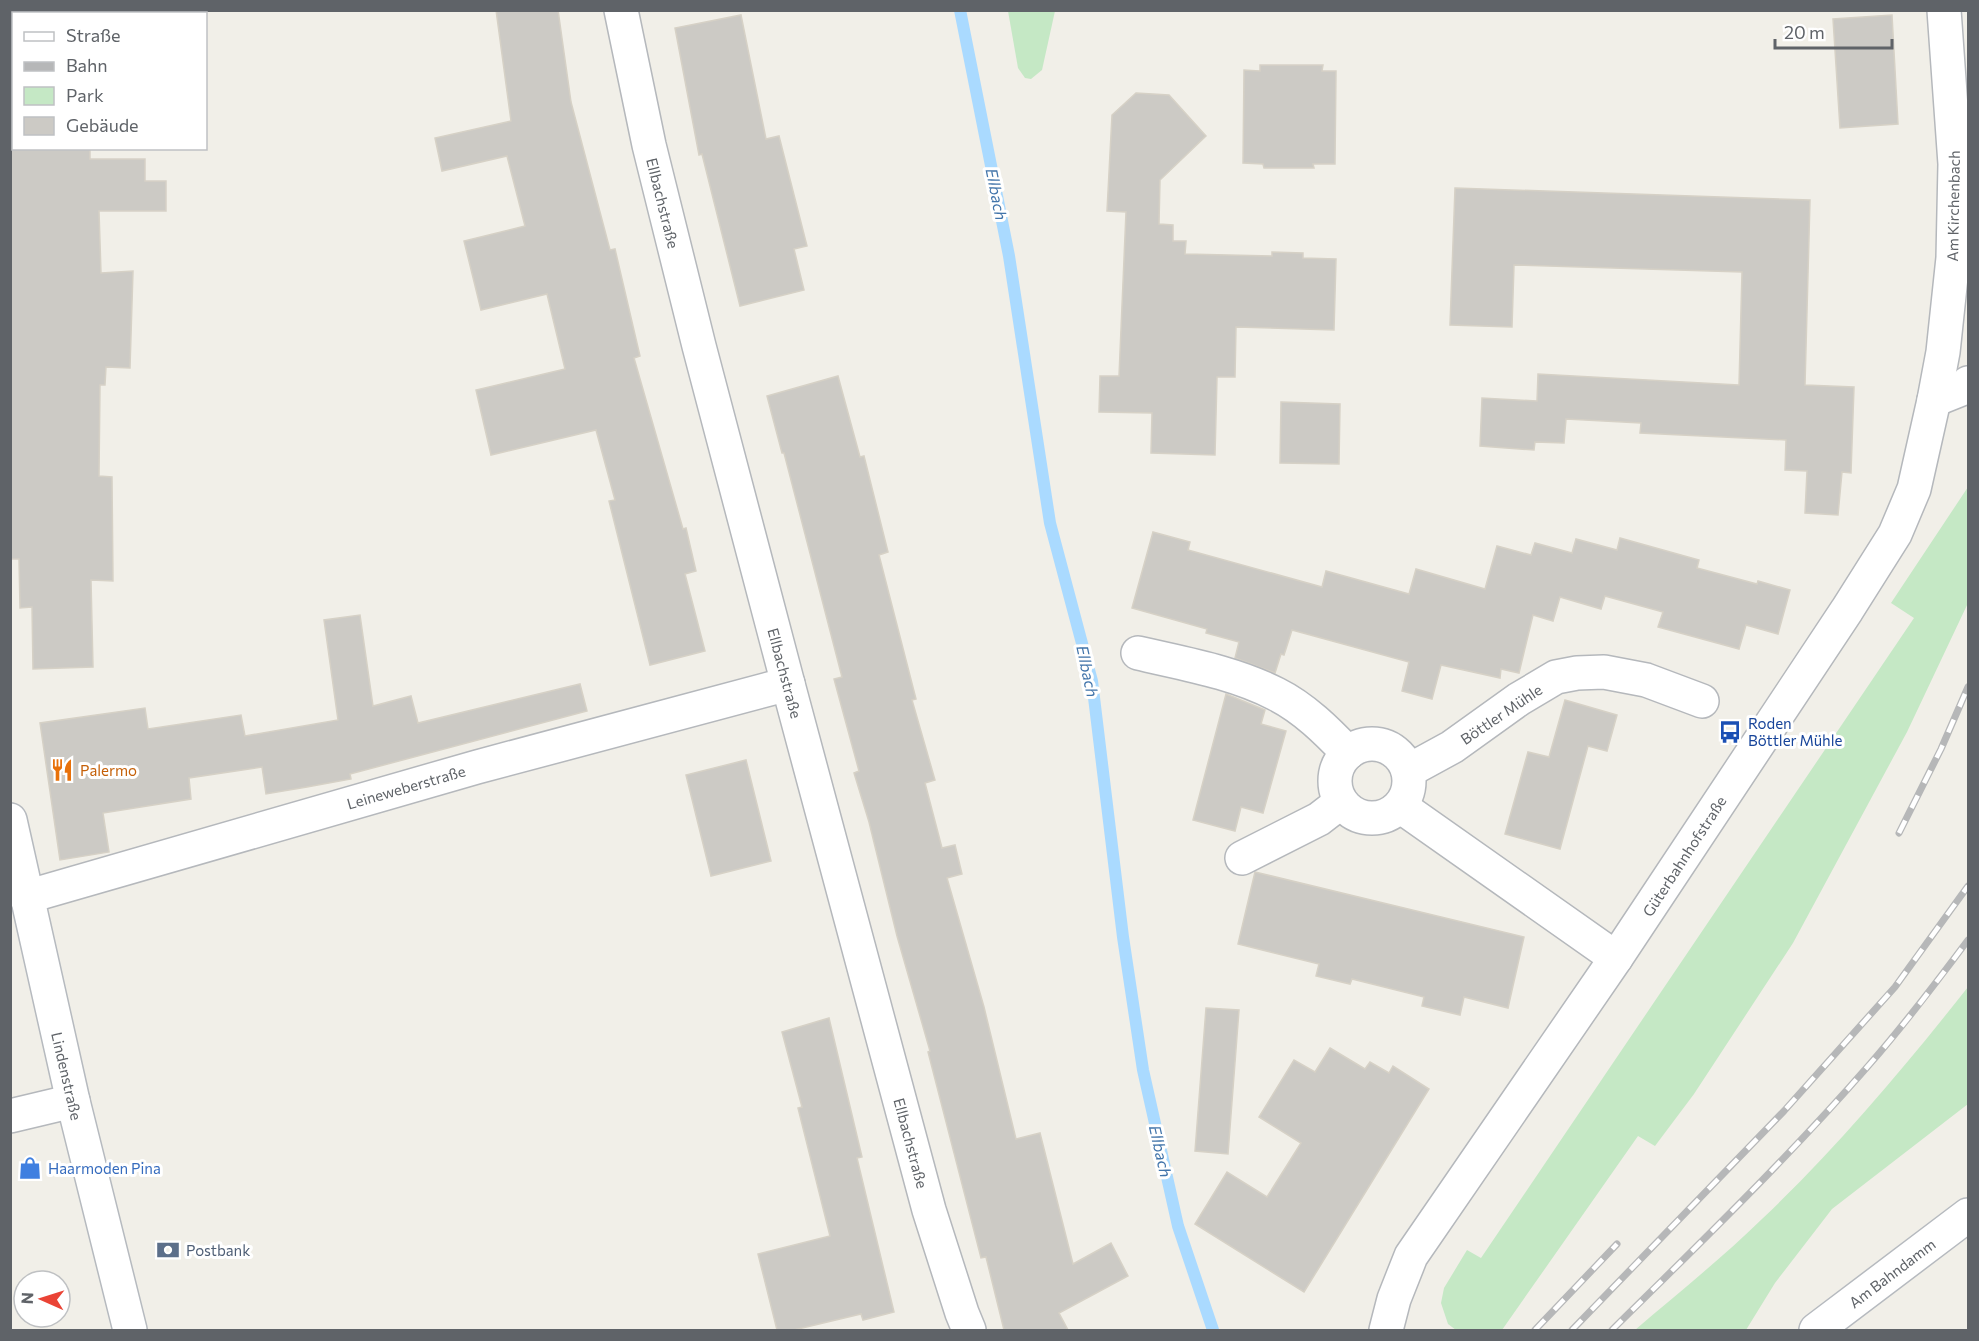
<svg xmlns="http://www.w3.org/2000/svg" width="1979" height="1341" font-family="Commissioner,sans-serif">
<style>
.green{fill:#c5e8c5}
.lines{fill:none;stroke-linecap:round;stroke-linejoin:round}
.stream{stroke:#aadaff;stroke-width:12}
.building{fill:#cccac5;stroke:#d6d1c6;stroke-width:1.5}
.street-casing{stroke:#b5b8bc;stroke-width:36}
.secondary-casing{stroke:#b6babf;stroke-width:36}
.street{stroke:#fff;stroke-width:33}
.secondary{stroke:#fff;stroke-width:33}
.rail-casing{stroke:#b6b7b8;stroke-width:7}
.rail{stroke:#fff;stroke-width:4.5;stroke-dasharray:14;stroke-linecap:butt}
.labels{text-anchor:middle;dominant-baseline:central;stroke-width:6;stroke-linejoin:round;paint-order:stroke}
.street-label{font-size:15px;fill:#5f6368;stroke:#fff}
.transit-label{font-size:15px;fill:#164399;stroke:#fff;text-anchor:start}
.food-label{font-size:15px;fill:#c56008;stroke:#fff;text-anchor:start}
.shop-label{font-size:15px;fill:#366cbe;stroke:#fff;text-anchor:start}
.service-label{font-size:15px;fill:#4e5e75;stroke:#fff;text-anchor:start}
.water-label{font-size:16px;font-style:italic;fill:#4174aa;stroke:#fff}
</style>
<rect width="100%" height="100%" fill="#f1efe8"/>
<!-- green -->
<g class="green">
<polygon points="1008,11 1055,11 1042,70 1031,79 1025,78 1018,68"/>
<polygon points="1968,487 1968,603 1907,732 1793,943 1694,1094 1655,1146 1638,1136 1502,1330 1456,1330 1448,1324 1441,1303 1444,1288 1467,1250 1481,1258 1914,618 1891,603"/>
<path d="M 1968,987 L 1968,1104 L 1832,1209 L 1775,1283 L 1746,1330 L 1635,1330 C 1677,1294 1722,1258 1762,1219 C 1837,1148 1904,1068 1968,987 Z"/>
</g>
<g class="lines">
<!-- stream -->
<polyline class="stream" points="960,10 1009,256 1050,523 1092,681 1123,937 1143,1070 1178,1226 1213,1330"/>
</g>
<!-- building -->
<g class="building">
<polygon points="496,10 558,10 571,102 610,250 615,249 640,356 634,358 683,529 686,528 696,571 685,574 705,651 650,665 609,501 615,500 596,430 491,455 476,390 565,369 547,294 481,310 464,241 525,226 507,156 442,171 435,138 511,121"/>
<polygon points="741,15 766,139 779,136 807,246 794,249 804,290 740,306 702,154 699,155 675,28"/>
<polygon points="1892,15 1898,124 1840,128 1833,19"/>
<polygon points="1260,65 1323,65 1322,71 1336,71 1335,164 1313,164 1314,168 1264,168 1263,164 1243,163 1244,70 1260,71"/>
<polygon points="1136,93 1169,95 1206,136 1160,180 1159,224 1173,225 1173,241 1186,241 1185,254 1272,256 1272,252 1303,253 1303,258 1336,259 1334,330 1236,327 1235,377 1217,377 1215,455 1151,453 1152,413 1099,412 1100,376 1119,376 1126,212 1107,211 1112,115"/>
<polygon points="10,148 90,148 90,159 145,159 145,181 166,181 166,211 99,211 101,273 133,271 130,368 106,367 105,385 100,385 99,476 112,477 113,581 91,580 93,667 33,669 32,607 20,608 19,559 10,559"/>
<polygon points="1455,188 1810,200 1805,385 1854,387 1851,473 1842,472 1838,515 1805,513 1807,471 1785,470 1786,440 1640,433 1641,423 1566,419 1564,443 1535,442 1534,450 1480,446 1482,398 1537,401 1538,374 1739,385 1742,272 1514,265 1512,327 1450,325"/>
<polygon points="838,376 860,457 864,456 888,552 879,555 916,699 912,700 935,780 925,783 942,848 955,845 962,874 947,878 984,1007 1016,1139 1040,1133 1073,1264 1111,1243 1128,1276 1059,1313 1068,1330 1004,1330 986,1257 981,1258 928,1052 930,1051 897,936 869,822 854,773 859,771 834,679 842,677 784,453 782,453 767,396"/>
<polygon points="1281,402 1340,404 1339,464 1280,463"/>
<polygon points="1153,532 1190,542 1188,550 1322,587 1326,571 1409,594 1416,569 1485,589 1497,546 1531,555 1535,543 1572,553 1576,539 1617,550 1620,538 1699,560 1697,568 1757,584 1758,581 1790,590 1778,634 1746,625 1739,649 1658,627 1663,612 1605,596 1601,609 1560,597 1553,621 1533,615 1519,673 1501,669 1500,678 1441,665 1432,699 1402,691 1409,662 1292,630 1284,655 1281,654 1275,673 1235,658 1239,642 1206,633 1207,629 1132,608"/>
<polygon points="360,615 373,706 411,696 418,723 580,684 587,711 350,774 351,779 307,787 266,794 262,767 189,778 191,799 103,813 109,852 60,860 40,723 145,708 148,729 241,715 245,736 338,720 324,620"/>
<polygon points="1226,694 1265,710 1261,724 1286,731 1263,813 1241,807 1235,831 1193,820"/>
<polygon points="1565,700 1617,715 1607,751 1588,746 1560,849 1505,834 1528,752 1549,757"/>
<polygon points="746,760 771,861 711,876 686,775"/>
<polygon points="1255,872 1524,937 1508,1008 1464,997 1460,1015 1422,1006 1424,997 1352,979 1350,984 1316,976 1319,964 1238,944"/>
<polygon points="1206,1008 1239,1010 1228,1154 1195,1151"/>
<polygon points="829,1018 862,1157 857,1158 894,1312 863,1320 861,1314 794,1330 777,1330 758,1254 830,1236 798,1108 802,1107 782,1032"/>
<polygon points="1330,1048 1365,1069 1370,1062 1389,1073 1393,1066 1429,1089 1304,1292 1195,1224 1227,1172 1267,1197 1301,1143 1259,1117 1294,1060 1315,1072"/>
</g>
<g class="lines">
<!-- street casing -->
<g class="street-casing">
<g id="street">
<polyline points="621,10 649,145 699,346 788,684 929,1210 962,1313 969,1330"/>
<polyline points="1934,400 1964,388 1968,383"/>
<path d="M 1138,653 C 1185,664 1233,672 1276,694 C 1304,708 1327,731 1348,753"/>
<circle cx="1372" cy="781" r="37"/>
<polyline points="1408,771 1452,747 1519,699 1556,677 1577,673 1604,672 1646,680 1702,701"/>
<polyline points="1400,806 1616,958"/>
<polyline points="1242,858 1319,819 1341,802"/>
<polyline points="26,897 477,767 788,684"/>
<polyline points="10,1116 73,1101"/>
<polyline points="1386,1330 1394,1299 1411,1256 1616,958 1847,610 1895,534 1914,489 1934,400 1943,352 1953,258 1955,164 1944,10"/>
</g>
</g>
<!-- secondary casing -->
<g class="secondary-casing">
<g id="secondary">
<polyline points="10,820 73,1101 130,1330"/>
<polyline points="1816,1330 1968,1215"/>
</g>
</g>
<!-- street -->
<use href="#street" class="street"/>
<!-- secondary -->
<use href="#secondary" class="secondary"/>
<!-- rail casing -->
<g class="rail-casing">
<g id="rail">
<polyline points="1899,833 1941,749 1968,687"/>
<polyline points="1535,1330 1617,1244"/>
<polyline points="1572,1330 1784,1111 1895,987 1968,886"/>
<path d="M 1612,1330 C 1699,1244 1788,1158 1869,1065 C 1904,1025 1936,983 1968,940"/>
</g>
</g>
<!-- rail -->
<use href="#rail" class="rail"/>
</g>
<!-- icons -->
<defs>
<g id="bus-bare" transform="scale(1.8)"><path d="M-5-6H5V4H4V6H2V4H-2V6H-4V4H-5ZM-3.5-4V0h7V-4ZM-3.5 1.2v1.5H-2V1.2ZM2 1.2v1.5H3.5V1.2Z" fill="#1a4fb4" stroke="#fff" stroke-width="2.5" paint-order="stroke"/></g>
<g id="restaurant-bare" transform="scale(1.8)"><path d="M-5-6h1v4h1v-4h1v4h1v-4h1v5L-1.5 .5V6h-2V.5L-5-1ZM5-6V6H3V1.5H1.5Q1.5-4 5-6Z" fill="#e8710a" stroke="#fff" stroke-width="2.5" paint-order="stroke"/></g>
<g id="shop-bare" transform="scale(1.8)"><path d="M-5-2.5h2.3a2.7 3.5 0 0 1 5.4 0H5L5.5 6h-11ZM-1.5-2.5h3a1.5 2.3 0 0 0-3 0Z" fill="#3f7fe0" stroke="#fff" stroke-width="2.5" paint-order="stroke"/></g>
<g id="bank-bare" transform="scale(1.8)"><path d="M-6-4H6V4H-6ZM0-2.3a2.3 2.3 0 1 0 0 4.6a2.3 2.3 0 1 0 0-4.6Z" fill="#5c6f8a" stroke="#fff" stroke-width="2.5" paint-order="stroke"/></g>
</defs>
<g fill-rule="evenodd">
<use href="#bus-bare" x="1730" y="732"/>
<use href="#restaurant-bare" x="62" y="770"/>
<use href="#shop-bare" x="30" y="1168"/>
<use href="#bank-bare" x="168" y="1250"/>
</g>
<g class="labels">
<!-- street labels -->
<g class="street-label">
<text transform="translate(663 203) rotate(76)">Ellbachstraße</text>
<text transform="translate(1953 206) rotate(-89)">Am Kirchenbach</text>
<text transform="translate(785 673) rotate(75)">Ellbachstraße</text>
<text transform="translate(1501 714) rotate(-34)">Böttler Mühle</text>
<text transform="translate(406 787) rotate(-16)">Leineweberstraße</text>
<text transform="translate(1684 856) rotate(-57)">Güterbahnhofstraße</text>
<text transform="translate(67 1076) rotate(77)">Lindenstraße</text>
<text transform="translate(911 1143) rotate(75)">Ellbachstraße</text>
<text transform="translate(1892 1273) rotate(-37)">Am Bahndamm</text>
</g>
<!-- transit labels -->
<g class="transit-label">
<text x="1748" y="723">Roden<tspan x="1748" dy="17">Böttler Mühle</tspan></text>
</g>
<!-- food labels -->
<g class="food-label">
<text x="80" y="770">Palermo</text>
</g>
<!-- shop labels -->
<g class="shop-label">
<text x="48" y="1168">Haarmoden Pina</text>
</g>
<!-- service labels -->
<g class="service-label">
<text x="186" y="1250">Postbank</text>
</g>
<!-- water labels -->
<g class="water-label">
<text transform="translate(997 194) rotate(79)">Ellbach</text>
<text transform="translate(1088 671) rotate(78)">Ellbach</text>
<text transform="translate(1161 1151) rotate(77)">Ellbach</text>
</g>
</g>
<!-- border -->
<rect width="1979" height="1341" fill="none" stroke="#5f6368" stroke-width="24"/>
<!-- legend -->
<rect x="12" y="12" width="195" height="138" fill="#ffffff" stroke="#bfc1c3" stroke-width="1.5"/>
<rect x="24" y="32" width="30" height="9" fill="#ffffff" stroke="#bfc1c3" stroke-width="1.5"/>
<text x="66" y="42" font-size="18" fill="#5f6368">Straße</text>
<rect x="24" y="62" width="30" height="9" fill="#b6b7b8" stroke="#bfc1c3" stroke-width="1.5"/>
<text x="66" y="72" font-size="18" fill="#5f6368">Bahn</text>
<rect x="24" y="87" width="30" height="18" fill="#c5e8c5" stroke="#bfc1c3" stroke-width="1.5"/>
<text x="66" y="102" font-size="18" fill="#5f6368">Park</text>
<rect x="24" y="117" width="30" height="18" fill="#cccac5" stroke="#bfc1c3" stroke-width="1.5"/>
<text x="66" y="132" font-size="18" fill="#5f6368">Gebäude</text>
<!-- north arrow -->
<g transform="translate(42 1299) rotate(273)"><circle r="28" fill="#ffffff" stroke="#bfc1c3" stroke-width="1.5"/>
<path d="M0-4.5L10 22L0 15L-10 22Z" fill="#ea4335"/>
<text y="-9" font-size="16" font-weight="bold" text-anchor="middle" fill="#5f6368">N</text>
</g>
<!-- scale -->
<path d="M1775 39v9h117v-9" fill="none" stroke="#5f6368" stroke-width="3"/>
<text x="1784" y="39" font-size="18" fill="#5f6368" stroke="#ffffff" stroke-width="4.5" paint-order="stroke">20 m</text>
</svg>
